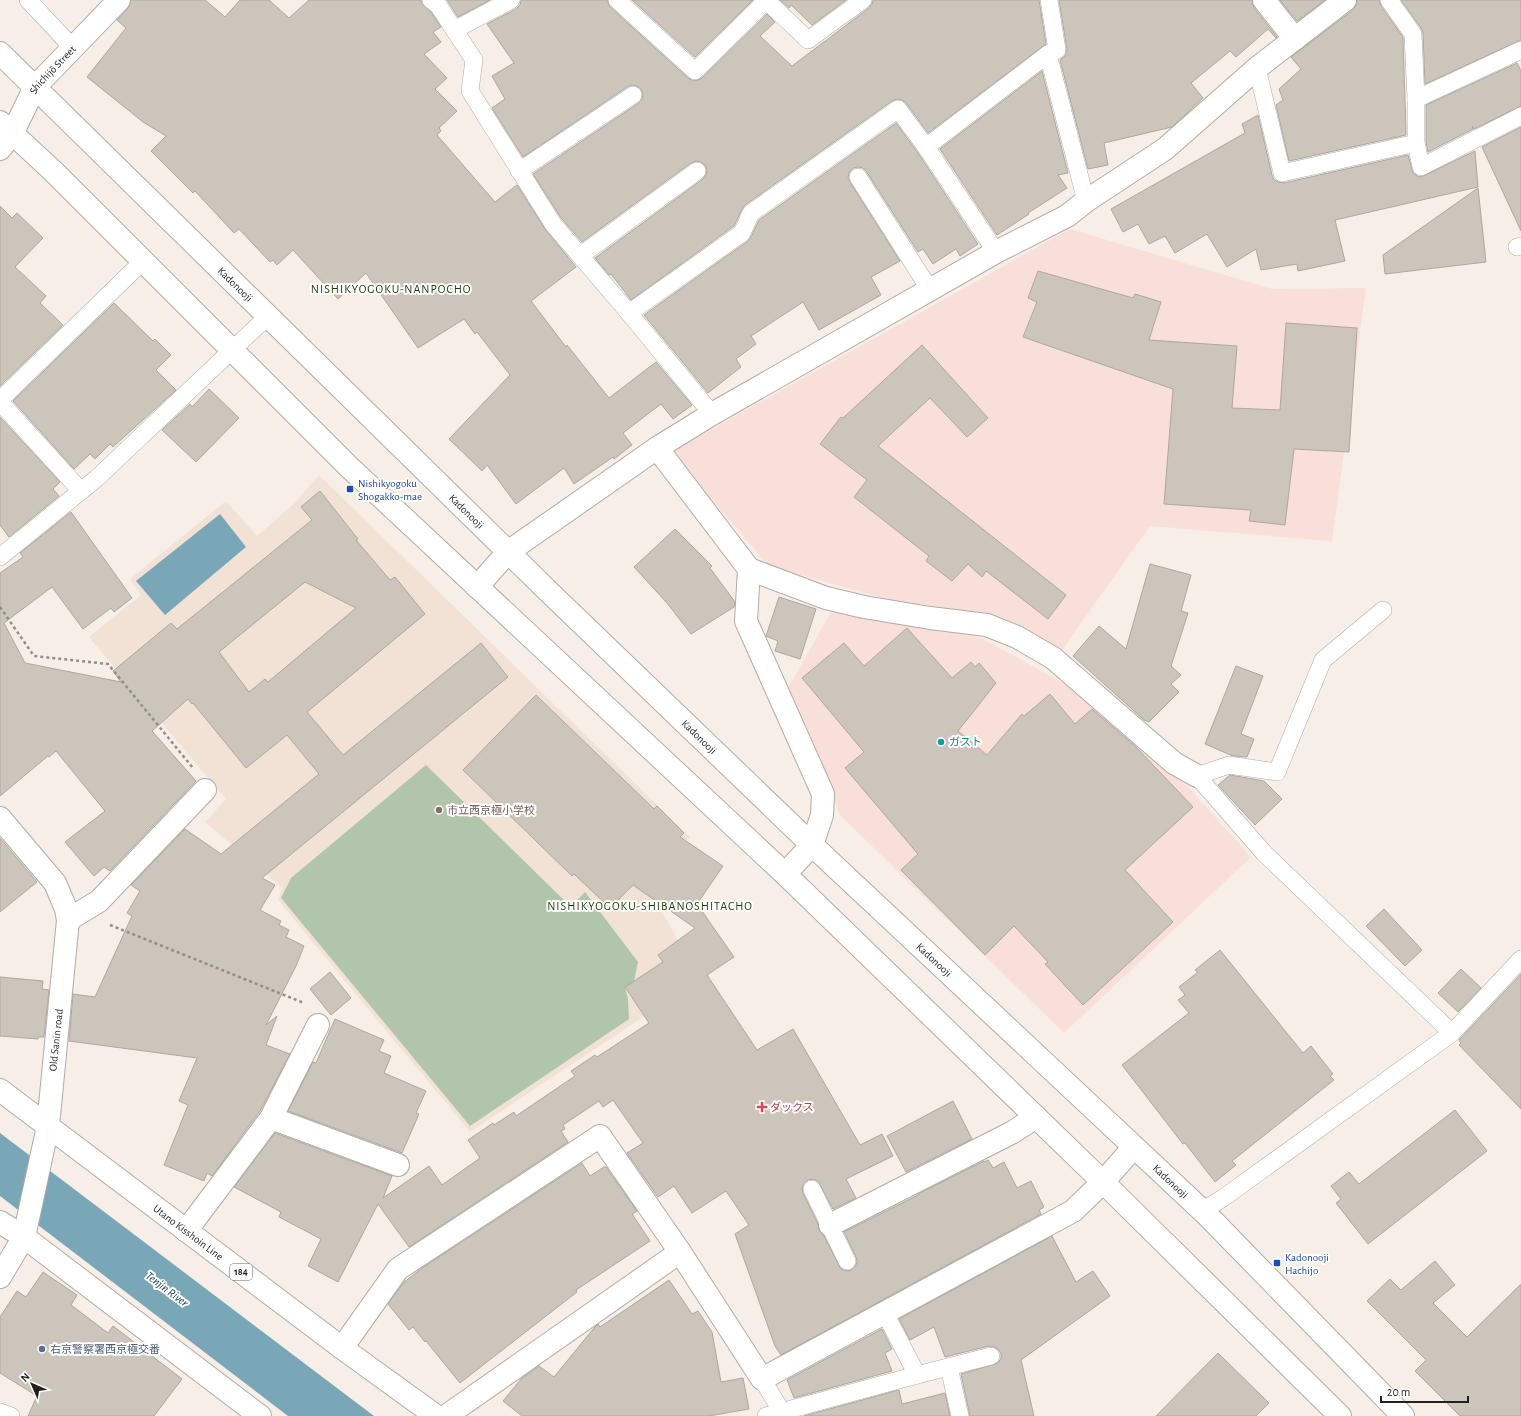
<svg xmlns="http://www.w3.org/2000/svg" width="1521" height="1416" font-family="'Alegreya Sans','Noto Sans JP',sans-serif">
<style>
.built{fill:#f1e2d5}
.industrial{fill:#f9dfd9}
.green{fill:#b1c5ad}
.water{fill:#79a7b8}
.building{fill:#cbc5bc;stroke:#aea79f;fill-rule:evenodd}
.lines{fill:none;stroke-linecap:round;stroke-linejoin:round}
.lane-casing{stroke:#b3aba4;stroke-width:18}
.street-casing{stroke:#b3aba4;stroke-width:24}
.secondary-casing{stroke:#b3aba4;stroke-width:24}
.primary-casing{stroke:#b3aba4;stroke-width:24}
.path{stroke:#938d89;stroke-width:2.5;stroke-dasharray:3 3;stroke-linecap:butt}
.lane{stroke:#fff;stroke-width:17}
.street{stroke:#fff;stroke-width:22}
.secondary{stroke:#fff;stroke-width:22}
.primary{stroke:#fff;stroke-width:22}
.transit-dot{fill:#1a4fb4;stroke:#fff;stroke-width:1.5}
.culture-dot{fill:#0f9aa8;stroke:#fff;stroke-width:1.5}
.education-dot{fill:#8d6e63;stroke:#fff;stroke-width:1.5}
.health-dot{fill:#e0444e;stroke:#fff;stroke-width:1.5}
.service-dot{fill:#5c6f8a;stroke:#fff;stroke-width:1.5}
.labels{text-anchor:middle;dominant-baseline:central;stroke-width:4;stroke-linejoin:round;paint-order:stroke}
.shield{fill:#fff;stroke:#646261;stroke-width:1}
.shield-label{font-size:10px;font-weight:bold;fill:#221f1d}
.street-label{font-size:11px;fill:#221f1d;stroke:#fff}
.transit-label{font-size:11px;fill:#164399;stroke:#fff;text-anchor:start}
.culture-label{font-size:11px;fill:#0d838f;stroke:#fff;text-anchor:start}
.education-label{font-size:11px;fill:#785e54;stroke:#fff;text-anchor:start}
.health-label{font-size:11px;fill:#be3a42;stroke:#fff;text-anchor:start}
.service-label{font-size:11px;fill:#4e5e75;stroke:#fff;text-anchor:start}
.neighbourhood-label{font-size:12px;letter-spacing:1px;fill:#193f00;stroke:#fff}
.water-label{font-size:12px;font-style:italic;fill:#17404e;stroke:#fff}
</style>
<rect width="100%" height="100%" fill="#f6eee7"/>
<!-- built -->
<polygon class="built" points="319,475 690,837 649,880 658,904 699,980 470,1132 278,900 282,888 205,822 226,799 89,637 141,595 130,579 226,501 257,536 296,502"/>
<!-- industrial -->
<g class="industrial">
<polygon points="1070,229 1272,289 1366,288 1332,541 1150,526 1062,650 975,612 890,600 769,566 671,452"/>
<polygon points="831,612 979,637 1069,686 1191,790 1251,857 1064,1033 840,815 787,690"/>
</g>
<!-- green -->
<polygon class="green" points="426,765 571,907 585,892 638,962 634,981 625,987 628,999 629,1019 470,1126 281,898 291,878"/>
<!-- water -->
<g class="water">
<polygon points="220,514 246,547 165,615 136,581"/>
<polygon points="0,1133 374,1416 288,1416 0,1196"/>
</g>
<!-- building -->
<g class="building">
<polygon points="131,0 205,0 225,17 240,0 269,0 289,18 309,0 421,0 422,4 431,12 441,27 433,32 441,42 424,54 447,78 435,89 457,111 439,128 441,131 437,135 495,202 517,185 545,229 576,267 531,301 566,347 567,345 609,398 656,362 692,405 673,419 661,404 623,433 632,445 614,459 613,457 574,484 564,468 516,504 487,465 482,471 449,439 510,375 477,332 475,334 464,319 418,348 366,273 338,299 293,250 277,265 273,260 270,262 239,229 234,233 195,191 193,193 151,151 166,136 143,122 87,77 126,28 117,20 128,8"/>
<polygon points="447,0 490,0 458,17"/>
<polygon points="521,0 607,0 610,7 688,78 693,81 698,80 702,78 767,14 775,22 760,36 792,66 869,8 872,4 873,0 1039,0 1046,44 928,133 906,103 902,100 897,99 892,101 745,205 742,209 734,226 631,300 611,274 609,275 595,258 703,179 706,175 707,170 705,165 701,162 696,161 691,163 582,242 561,218 533,174 639,103 642,99 643,94 641,89 637,86 632,85 627,87 523,157 492,108 505,99 492,76 514,63 487,24 516,9 520,5"/>
<polygon points="632,0 753,0 695,57"/>
<polygon points="780,0 846,0 812,25 791,5 789,8"/>
<polygon points="1059,0 1252,0 1254,8 1277,37 1276,38 1268,29 1236,57 1230,51 1191,83 1203,98 1172,127 1104,143 1108,165 1088,169 1060,60 1065,56 1067,49"/>
<polygon points="1280,0 1325,0 1297,21"/>
<polygon points="1357,0 1379,0 1381,6 1403,37 1406,135 1289,161 1276,105 1283,100 1279,89 1301,69 1291,57 1353,10 1356,5"/>
<polygon points="1401,0 1521,0 1521,40 1425,84 1423,33 1421,28"/>
<polygon points="1517,63 1521,71 1521,106 1474,129 1472,126 1473,129 1428,152 1426,142 1426,105"/>
<polygon points="1042,71 1068,173 1058,175 1067,188 1028,213 1029,214 997,235 940,149"/>
<polygon points="1258,115 1272,175 1274,180 1279,182 1284,183 1408,155 1413,173 1417,176 1421,177 1475,151 1478,187 1335,220 1345,261 1298,271 1297,264 1261,270 1256,249 1227,267 1207,234 1175,253 1165,236 1149,244 1138,224 1123,232 1111,209 1245,133 1242,124"/>
<polygon points="896,123 918,153 978,244 960,256 956,249 933,264 923,249 918,252 866,171 863,168 858,167 853,168 849,173 848,178 850,182 900,261 871,277 881,295 819,330 803,302 751,336 756,344 736,359 741,367 708,393 644,315 748,241 751,237 759,220"/>
<polygon points="1521,127 1521,231 1482,147"/>
<polygon points="1478,188 1486,262 1385,274 1383,255"/>
<polygon points="0,206 12,218 17,213 43,238 15,267 46,296 40,303 63,325 0,386"/>
<polygon points="1038,271 1133,298 1135,294 1161,302 1149,340 1237,346 1232,408 1280,410 1286,323 1357,328 1349,452 1294,449 1285,525 1249,521 1251,510 1164,504 1173,389 1023,337 1037,302 1028,298"/>
<polygon points="114,303 153,341 155,339 171,355 156,370 176,390 113,447 110,444 95,459 90,454 74,469 13,401"/>
<polygon points="922,345 988,418 967,437 930,398 878,446 1066,595 1048,619 986,571 982,577 968,564 952,581 926,561 929,556 854,497 867,480 820,444 841,417 843,418"/>
<polygon points="209,389 239,418 196,462 162,430 190,404 192,407"/>
<polygon points="0,417 60,482 53,489 59,496 9,537 0,525"/>
<path d="M 320,491 L 358,539 L 356,540 L 390,580 L 395,577 L 425,614 L 307,712 L 343,755 L 481,643 L 508,677 L 262,878 L 275,885 L 260,910 L 281,921 L 279,925 L 289,930 L 286,937 L 304,946 L 296,966 L 266,1025 L 277,1016 L 266,1045 L 290,1054 L 260,1111 L 212,1176 L 207,1173 L 204,1181 L 164,1165 L 188,1105 L 179,1101 L 197,1058 L 69,1041 L 73,994 L 95,997 L 132,916 L 127,913 L 140,891 L 131,885 L 185,829 L 221,854 L 319,774 L 287,735 L 246,768 L 193,703 L 192,704 L 188,699 L 152,731 L 196,781 L 110,871 L 104,867 L 94,876 L 65,842 L 105,811 L 56,751 L 49,757 L 48,756 L 0,796 L 0,573 L 23,557 L 20,553 L 71,512 L 132,598 L 114,612 L 111,608 L 83,629 L 52,587 L 4,623 L 25,663 L 121,682 L 113,671 L 171,623 L 177,629 L 312,520 L 301,507 ZM 305,582 L 356,608 L 268,682 L 265,679 L 249,692 L 219,652 Z"/>
<polygon points="675,529 712,566 710,568 735,602 734,607 691,634 667,603 634,567"/>
<polygon points="1150,564 1191,575 1181,611 1188,613 1171,666 1181,675 1171,684 1179,692 1149,722 1144,720 1073,656 1099,626 1126,649"/>
<polygon points="779,597 816,609 800,659 775,651 778,641 766,636"/>
<polygon points="907,628 952,678 971,662 975,667 979,663 996,683 958,731 987,755 1022,714 1024,716 1050,694 1075,724 1092,709 1136,747 1193,807 1125,870 1173,922 1083,1005 1045,964 1048,962 1014,926 985,955 901,870 918,854 845,768 864,752 802,678 844,643 864,666"/>
<polygon points="1236,666 1263,676 1241,734 1254,739 1247,757 1233,756 1205,744"/>
<polygon points="536,695 654,809 657,806 684,833 680,837 723,866 697,904 734,957 707,975 757,1050 793,1029 860,1145 882,1134 893,1156 846,1179 856,1198 833,1209 818,1181 813,1179 808,1180 804,1183 802,1188 803,1193 818,1224 819,1230 824,1236 841,1269 846,1271 851,1270 855,1267 857,1262 856,1257 844,1232 918,1195 918,1194 984,1161 984,1162 988,1160 993,1168 1004,1162 1017,1188 1031,1181 1044,1207 1039,1210 1041,1214 781,1355 775,1346 735,1234 749,1225 726,1191 692,1213 674,1186 658,1197 627,1153 643,1143 613,1100 603,1107 599,1101 563,1125 565,1129 561,1131 568,1142 409,1247 378,1204 338,1282 308,1266 321,1239 279,1217 281,1212 234,1187 275,1133 392,1176 383,1198 429,1166 442,1185 480,1158 468,1140 493,1123 494,1125 514,1112 516,1116 575,1076 571,1071 595,1055 597,1057 649,1023 625,987 663,962 658,955 695,928 633,885 610,908 574,874 572,876 463,770"/>
<polygon points="1230,775 1264,781 1282,799 1255,825 1218,785"/>
<polygon points="0,838 37,882 0,912"/>
<polygon points="1384,909 1422,950 1405,966 1366,926"/>
<polygon points="1220,950 1303,1053 1311,1046 1333,1074 1330,1076 1334,1080 1232,1161 1236,1165 1215,1182 1185,1143 1183,1144 1122,1065 1189,1013 1178,1000 1185,995 1179,987 1198,972 1195,970"/>
<polygon points="1461,969 1481,988 1458,1012 1438,993"/>
<polygon points="330,972 351,998 331,1015 310,989"/>
<polygon points="1521,974 1521,1109 1459,1045 1461,1043 1459,1040"/>
<polygon points="0,977 43,981 42,989 49,990 44,1037 38,1037 38,1039 0,1036"/>
<polygon points="335,1019 384,1040 379,1051 391,1056 384,1073 426,1091 416,1113 419,1114 402,1153 288,1111 313,1062 316,1063"/>
<polygon points="953,1101 972,1139 906,1172 887,1136"/>
<polygon points="1455,1110 1487,1151 1368,1244 1336,1203 1341,1199 1331,1186 1349,1172 1359,1184"/>
<polygon points="582,1163 590,1176 604,1167 606,1167 637,1211 632,1214 650,1241 576,1290 577,1292 460,1383 426,1341 425,1342 413,1327 409,1330 388,1304 403,1283 422,1268"/>
<polygon points="1052,1236 1076,1282 1093,1271 1110,1296 1021,1360 1034,1416 970,1416 961,1374 998,1363 1001,1358 1001,1353 998,1349 994,1347 989,1346 945,1357 934,1327 910,1340 899,1319"/>
<polygon points="1435,1261 1455,1285 1433,1303 1467,1337 1521,1284 1521,1416 1460,1416 1415,1371 1426,1360 1367,1301 1390,1279 1401,1290"/>
<polygon points="43,1272 77,1295 71,1305 108,1333 113,1326 182,1379 154,1416 28,1416 37,1396 0,1373 0,1317 17,1291 26,1297"/>
<polygon points="669,1280 692,1314 698,1311 712,1332 721,1382 743,1378 749,1409 709,1416 522,1416 503,1401 521,1379 539,1366 554,1377 594,1328 598,1324 600,1327"/>
<polygon points="882,1329 892,1349 885,1353 892,1371 794,1398 787,1380"/>
<polygon points="1218,1353 1269,1403 1256,1416 1156,1416"/>
<polygon points="899,1390 902,1404 945,1393 950,1416 804,1416"/>
</g>
<g class="lines">
<!-- lane casing -->
<g class="lane-casing">
<g id="lane">
<polyline points="28,0 73,48"/>
<polyline points="431,0 438,5 474,60 470,91 553,224 629,313 712,414"/>
<polyline points="617,0 695,71 767,0"/>
<polyline points="766,0 808,40 863,0"/>
<polyline points="1389,0 1413,34 1416,99 1416,143 1421,167 1521,116"/>
<polyline points="454,30 511,0"/>
<polyline points="1048,54 1057,50 1049,0"/>
<polyline points="1257,68 1282,173 1416,143"/>
<polyline points="1416,99 1521,50"/>
<polyline points="926,147 1048,54 1086,201"/>
<polyline points="519,171 633,95"/>
<polyline points="858,177 930,290"/>
<polyline points="1517,247 1521,246"/>
<polyline points="580,256 697,171"/>
<polyline points="629,313 742,233 751,213 898,109 926,147 996,252"/>
<polyline points="0,400 143,261"/>
<polyline points="0,402 81,491"/>
<polyline points="0,557 97,478 268,316"/>
<polyline points="1383,610 1323,660 1277,772 1229,765 1197,776 1264,853 1452,1033"/>
<polyline points="812,1189 847,1261"/>
<polyline points="1202,1211 1223,1198 1452,1033 1521,959"/>
<polyline points="885,1313 917,1375 991,1356"/>
<polyline points="949,1367 960,1416"/>
<polyline points="762,1379 782,1412"/>
<polyline points="0,1412 11,1416"/>
<polyline points="766,1416 917,1375"/>
</g>
</g>
<!-- street casing -->
<g class="street-casing">
<g id="street">
<polyline points="1264,0 1295,39"/>
<polyline points="657,448 749,569 746,621 823,794 822,815 812,845 785,874"/>
<polyline points="749,569 826,598 864,607 930,618 987,625 1017,637 1053,658 1174,763 1197,776"/>
<polyline points="477,587 508,552 657,448 712,414 996,252 1067,216 1086,201 1165,149 1257,68 1345,0"/>
<polyline points="0,818 55,883 66,909 68,920 48,1126 24,1237 0,1277"/>
<polyline points="68,920 99,901 205,790"/>
<polyline points="271,1118 398,1165"/>
<polyline points="0,1222 24,1237 260,1416"/>
<polyline points="830,1225 1013,1132 1036,1117"/>
<polyline points="186,1231 271,1118 318,1025"/>
<polyline points="342,1348 398,1269 600,1136 680,1252 762,1379 1073,1211 1103,1182 1134,1147"/>
<polyline points="446,1416 680,1252"/>
</g>
</g>
<!-- secondary casing -->
<g class="secondary-casing">
<g id="secondary">
<path id="s1" d="M 0,53 L 548,591 L 812,845 L 1208,1216 L 1403,1416"/>
<polyline points="0,122 53,171 348,466 785,874 1103,1182 1340,1416"/>
<path id="s2" d="M 0,149 L 12,134 L 35,87 L 119,0"/>
</g>
</g>
<!-- primary casing -->
<g class="primary-casing">
<g id="primary">
<path id="s3" d="M 0,1090 L 342,1348 L 436,1416"/>
</g>
</g>
<!-- path -->
<g class="path">
<polyline points="0,607 34,656 108,664 193,768"/>
<polyline points="110,925 304,1003"/>
</g>
<!-- lane -->
<use href="#lane" class="lane"/>
<!-- street -->
<use href="#street" class="street"/>
<!-- secondary -->
<use href="#secondary" class="secondary"/>
<!-- primary -->
<use href="#primary" class="primary"/>
</g>
<!-- markers -->
<g class="transit-dot">
<rect x="346" y="485" width="8" height="8" rx="2"/>
<rect x="1273" y="1259" width="8" height="8" rx="2"/>
</g>
<circle class="culture-dot" cx="941" cy="742" r="4"/>
<circle class="education-dot" cx="439" cy="810" r="4"/>
<path class="health-dot" d="M760 1101h4v4h4v4h-4v4h-4v-4h-4v-4h4z"/>
<circle class="service-dot" cx="42" cy="1349" r="4"/>
<g class="labels">
<!-- shield labels -->
<rect class="shield" x="230" y="1264" width="22" height="16" rx="3"/>
<g class="shield-label">
<text x="241" y="1272">184</text>
</g>
<!-- street labels -->
<g class="street-label">
<text stroke="none"><textPath href="#s2" startOffset="96">Shichijō Street</textPath></text>
<text stroke="none"><textPath href="#s1" startOffset="330">Kadonooji</textPath></text>
<text stroke="none"><textPath href="#s1" startOffset="654">Kadonooji</textPath></text>
<text stroke="none"><textPath href="#s1" startOffset="978">Kadonooji</textPath></text>
<text stroke="none"><textPath href="#s1" startOffset="1302">Kadonooji</textPath></text>
<text transform="translate(56 1040) rotate(-84)">Old Sanin road</text>
<text stroke="none"><textPath href="#s1" startOffset="1626">Kadonooji</textPath></text>
<text stroke="none"><textPath href="#s3" startOffset="236">Utano Kisshoin Line</textPath></text>
</g>
<!-- transit labels -->
<g class="transit-label">
<text x="358" y="483">Nishikyogoku<tspan x="358" dy="13">Shogakko-mae</tspan></text>
<text x="1285" y="1257">Kadonooji<tspan x="1285" dy="13">Hachijo</tspan></text>
</g>
<!-- culture labels -->
<g class="culture-label">
<text x="949" y="742">ガスト</text>
</g>
<!-- education labels -->
<g class="education-label">
<text x="447" y="810">市立西京極小学校</text>
</g>
<!-- health labels -->
<g class="health-label">
<text x="770" y="1107">ダックス</text>
</g>
<!-- service labels -->
<g class="service-label">
<text x="50" y="1349">右京警察署西京極交番</text>
</g>
<!-- neighbourhood labels -->
<g class="neighbourhood-label">
<text x="391" y="289">NISHIKYOGOKU-NANPOCHO</text>
<text x="650" y="906">NISHIKYOGOKU-SHIBANOSHITACHO</text>
</g>
<!-- water labels -->
<g class="water-label">
<text transform="translate(167 1289) rotate(37)">Tenjin River</text>
</g>
</g>
<!-- north arrow -->
<g transform="translate(32 1384) rotate(315)" stroke="#ffffff" stroke-width="3" paint-order="stroke">
<path d="M0-3L7 15L0 10L-7 15Z" fill="#221f1d"/>
<text y="-6" font-size="11" font-weight="bold" text-anchor="middle" fill="#221f1d">N</text>
</g>
<!-- scale -->
<path d="M1381 1396v6h87v-6" fill="none" stroke="#221f1d" stroke-width="2"/>
<text x="1387" y="1396" font-size="12" fill="#221f1d" stroke="#ffffff" stroke-width="3" paint-order="stroke">20 m</text>
</svg>
